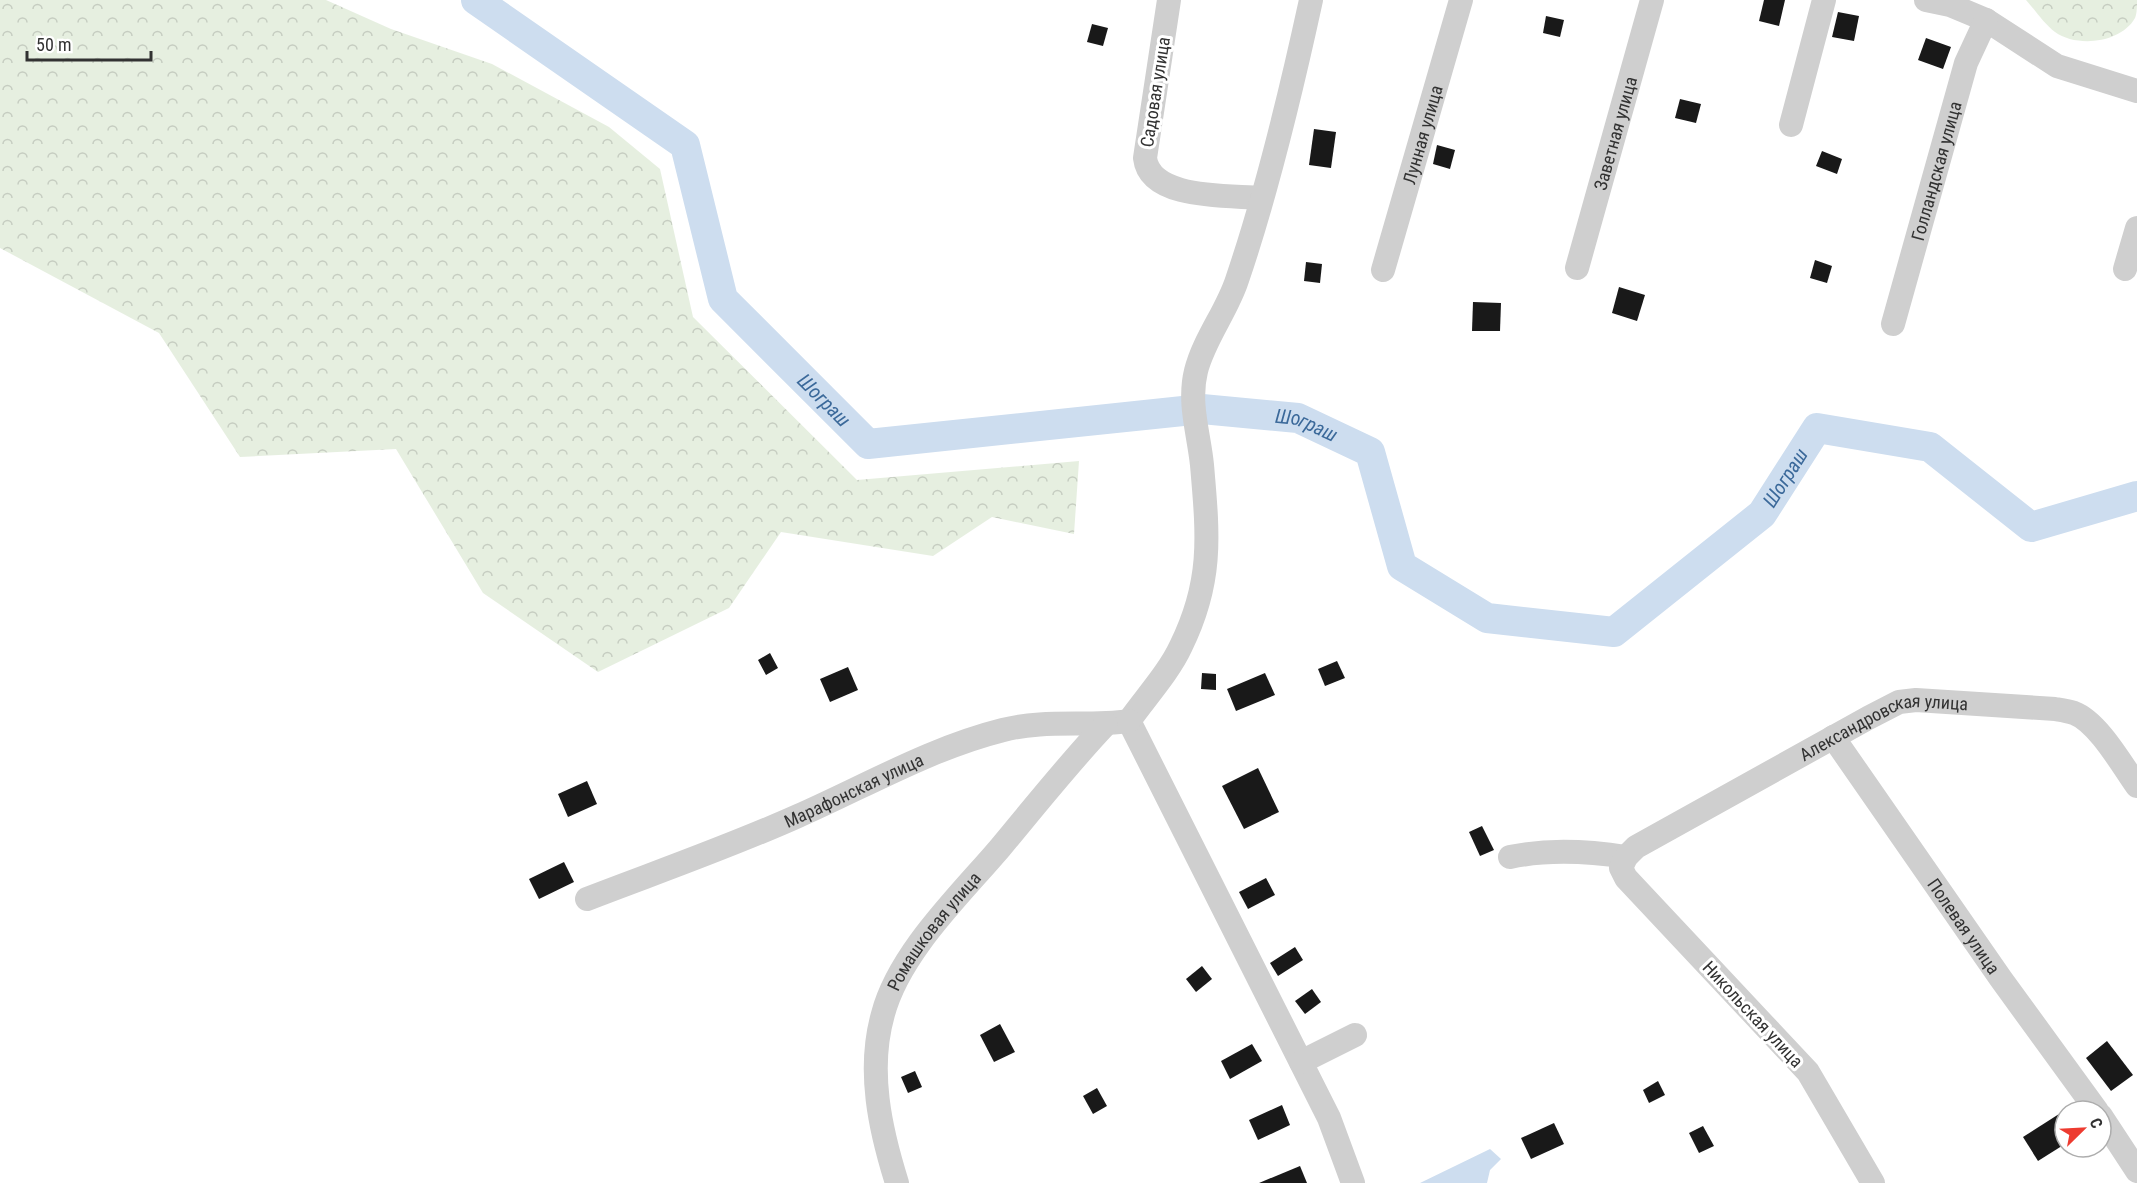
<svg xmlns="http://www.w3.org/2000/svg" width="2137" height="1183" font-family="'Roboto Condensed',sans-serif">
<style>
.forest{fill:url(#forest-crowns)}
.water{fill:#cdddef}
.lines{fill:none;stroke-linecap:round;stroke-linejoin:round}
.river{stroke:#cdddef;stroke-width:30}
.building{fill:#191919}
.minor{stroke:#cfcfcf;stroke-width:24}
.labels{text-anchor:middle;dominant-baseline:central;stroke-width:6;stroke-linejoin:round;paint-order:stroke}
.street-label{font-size:18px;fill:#323232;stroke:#fff}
.water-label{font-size:20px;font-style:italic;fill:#3b699a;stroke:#fff}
</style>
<defs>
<pattern id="forest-crowns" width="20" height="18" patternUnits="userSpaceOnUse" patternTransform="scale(1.5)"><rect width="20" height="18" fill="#e6efe0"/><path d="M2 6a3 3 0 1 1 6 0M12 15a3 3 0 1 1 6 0" fill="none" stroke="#c6cdc1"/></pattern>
</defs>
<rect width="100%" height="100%" fill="#fff"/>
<!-- forest -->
<g class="forest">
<polygon points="0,0 326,0 391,29 492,64 609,127 660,169 693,317 857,480 1079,461 1074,534 992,517 933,556 781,532 729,608 598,672 483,593 396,449 240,457 159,333 0,248"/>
<path d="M 2026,0 L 2137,0 C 2137,6 2137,14 2135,18 C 2121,43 2077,48 2055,32 C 2044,24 2035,10 2026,0 Z"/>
</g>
<!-- water -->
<polygon class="water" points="1490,1149 1501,1159 1490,1170 1487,1183 1420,1183"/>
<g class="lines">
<!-- river -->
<path class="river" id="s1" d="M 476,0 L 685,145 L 723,299 L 868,444 L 1202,409 L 1298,418 L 1370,452 L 1402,566 L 1487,618 L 1614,632 L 1762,514 L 1817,428 L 1930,447 L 2031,527 L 2137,496"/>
</g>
<!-- building -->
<g class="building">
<polygon points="1764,0 1785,0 1779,26 1759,21"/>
<polygon points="1838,12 1859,16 1854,41 1832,37"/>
<polygon points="1546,16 1564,20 1560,37 1543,33"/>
<polygon points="1092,24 1108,28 1103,46 1087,42"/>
<polygon points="1926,38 1951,47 1943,69 1918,60"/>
<polygon points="1680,99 1701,104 1696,123 1675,118"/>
<polygon points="1314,129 1336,132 1331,168 1309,165"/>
<polygon points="1437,145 1455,150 1450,169 1433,164"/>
<polygon points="1822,151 1842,159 1837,174 1816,166"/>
<polygon points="1815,260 1832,266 1827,283 1810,278"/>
<polygon points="1306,262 1322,264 1320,283 1304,281"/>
<polygon points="1619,287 1645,295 1637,321 1612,313"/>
<polygon points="1473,302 1501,303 1500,331 1472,331"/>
<polygon points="770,653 778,668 766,675 758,660"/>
<polygon points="1337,661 1345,678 1325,686 1318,669"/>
<polygon points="848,667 858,690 830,702 820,679"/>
<polygon points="1202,673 1216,674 1216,690 1201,689"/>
<polygon points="1265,673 1275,695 1236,711 1227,689"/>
<polygon points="1258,768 1279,812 1244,829 1222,786"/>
<polygon points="587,781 597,804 568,817 558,794"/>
<polygon points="1482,826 1494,850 1480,856 1469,832"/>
<polygon points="564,862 574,882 539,899 529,879"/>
<polygon points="1266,878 1275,895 1248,909 1239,892"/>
<polygon points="1295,947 1303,960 1278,976 1270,963"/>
<polygon points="1202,966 1212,979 1196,992 1186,979"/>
<polygon points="1312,989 1321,1002 1305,1014 1295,1001"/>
<polygon points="1000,1024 1015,1052 994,1062 980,1035"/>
<polygon points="2107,1041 2133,1075 2111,1091 2086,1058"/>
<polygon points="1252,1044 1262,1061 1230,1079 1221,1061"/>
<polygon points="915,1071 922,1087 908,1093 901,1077"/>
<polygon points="1658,1081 1665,1095 1649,1103 1643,1090"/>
<polygon points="1097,1088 1107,1106 1093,1114 1083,1096"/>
<polygon points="1282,1105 1290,1125 1258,1140 1249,1120"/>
<polygon points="2059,1114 2065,1124 2065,1144 2038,1161 2023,1137"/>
<polygon points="1554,1123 1564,1144 1531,1159 1521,1138"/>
<polygon points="1703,1126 1714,1146 1699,1153 1689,1133"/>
<polygon points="1300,1166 1307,1183 1259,1183"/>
</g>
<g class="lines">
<!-- minor -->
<g class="minor">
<path d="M 1169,0 L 1145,158 C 1150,200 1229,195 1261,198"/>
<path d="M 1311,0 C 1291,92 1267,192 1237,280 C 1227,311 1204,339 1196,371 C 1188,403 1199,434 1202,465 C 1208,535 1213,581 1181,646 C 1169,672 1146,697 1129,721 L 1329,1118 L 1353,1183"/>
<polyline points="1926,0 1950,5 1986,20 2057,66 2137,91"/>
<polyline points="1791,125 1824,0"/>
<path id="s2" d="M 1577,268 L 1652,0"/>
<polyline points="2125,269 2137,228"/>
<path id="s3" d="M 1383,270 L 1461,0"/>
<path id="s4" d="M 1893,324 L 1966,63 L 1986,20"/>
<path id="s5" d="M 1833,737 L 2001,979 L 2097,1111"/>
<path d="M 1510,857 C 1548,849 1587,851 1626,857"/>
<path id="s6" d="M 587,899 C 657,872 729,847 798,816 C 866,786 931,748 1003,730 C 1045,719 1088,727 1129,721"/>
<polyline points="1301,1062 1355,1035"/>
<polyline points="2101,1116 2137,1171"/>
<path id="s7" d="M 897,1183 C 880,1129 867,1070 883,1014 C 899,953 960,895 1000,848 C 1035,806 1069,763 1106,724"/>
<path id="s8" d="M 1873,1183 L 1808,1072 L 1626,878 L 1621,868 L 1626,857 L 1636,847 L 1868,718 L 1899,702 L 1916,700 L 2055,709 C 2061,710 2068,711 2074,713 C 2098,722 2122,765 2137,786"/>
</g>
</g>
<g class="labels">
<!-- street labels -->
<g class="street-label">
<text transform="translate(1155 92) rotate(-81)">Садовая улица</text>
<text stroke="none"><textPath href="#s2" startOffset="140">Заветная улица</textPath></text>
<text stroke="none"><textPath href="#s3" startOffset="141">Лунная улица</textPath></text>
<text stroke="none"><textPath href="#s4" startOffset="159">Голландская улица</textPath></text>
<text stroke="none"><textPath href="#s8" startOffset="711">Александровская улица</textPath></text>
<text stroke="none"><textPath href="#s6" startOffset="288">Марафонская улица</textPath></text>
<text stroke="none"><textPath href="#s5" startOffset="230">Полевая улица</textPath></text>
<text stroke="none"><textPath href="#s7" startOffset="270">Ромашковая улица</textPath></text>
<text transform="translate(1753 1014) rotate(47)">Никольская улица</text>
</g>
<!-- water labels -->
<g class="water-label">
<text stroke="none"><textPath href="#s1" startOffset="556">Шограш</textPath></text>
<text stroke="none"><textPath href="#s1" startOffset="1060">Шограш</textPath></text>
<text stroke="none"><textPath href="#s1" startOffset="1708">Шограш</textPath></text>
</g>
</g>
<!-- north arrow -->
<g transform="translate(2083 1129) rotate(66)"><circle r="28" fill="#ffffff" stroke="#adadad" stroke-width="1.5"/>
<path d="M0-4.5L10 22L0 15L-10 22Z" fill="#ed3b30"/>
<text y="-9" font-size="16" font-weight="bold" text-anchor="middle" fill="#323232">С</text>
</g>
<!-- scale -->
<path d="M27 51v9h124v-9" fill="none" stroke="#323232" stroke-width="3"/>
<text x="36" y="51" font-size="18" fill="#323232" stroke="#ffffff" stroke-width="4.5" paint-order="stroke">50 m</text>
</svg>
